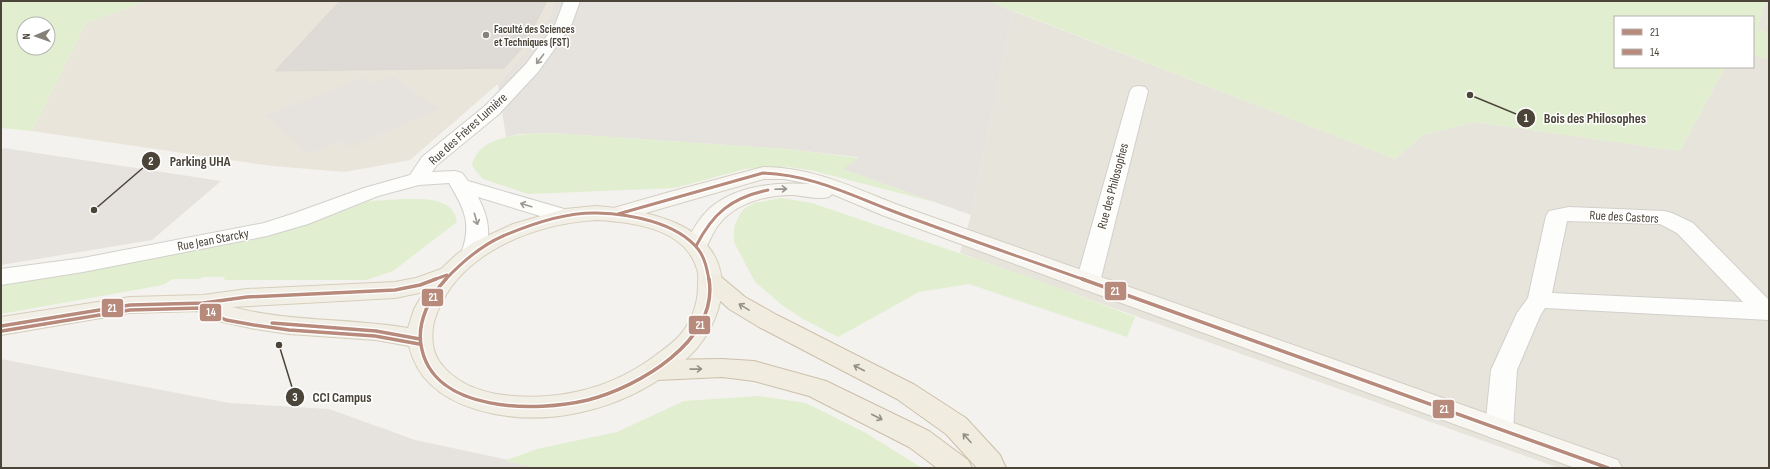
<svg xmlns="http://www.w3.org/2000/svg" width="1770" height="469" font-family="'Sofia Sans Condensed',sans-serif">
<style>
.residential{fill:#e7e4dc}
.industrial{fill:#e6e2de}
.education{fill:#eae5da}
.green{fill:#e1eecf;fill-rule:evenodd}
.parking{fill:#e6e3df}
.building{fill:#dedbd6;stroke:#dcd9d4}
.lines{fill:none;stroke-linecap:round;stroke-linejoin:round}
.minor-casing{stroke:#d2d0cb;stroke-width:2}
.secondary-casing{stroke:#d3cfc5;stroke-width:2}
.primary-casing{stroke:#d6cebb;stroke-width:2}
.trunk-casing{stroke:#ccbfa9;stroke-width:2}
.minor{fill:#fdfdfc;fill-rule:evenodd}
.secondary{fill:#f7f6f1;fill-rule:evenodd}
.primary{fill:#f2efe6;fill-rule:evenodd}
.trunk{fill:#f0ece0;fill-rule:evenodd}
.bus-1-far1-casing{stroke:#fff;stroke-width:6}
.bus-1-casing{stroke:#fff;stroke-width:6}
.bus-2-casing{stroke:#fff;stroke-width:6}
.bus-1-far1{stroke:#b78a7b;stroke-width:3}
.bus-1{stroke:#b78a7b;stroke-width:3.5}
.bus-2{stroke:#b78a7b;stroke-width:3.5}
.oneway{stroke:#9b9791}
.oneway2{stroke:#98948c}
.oneway3{stroke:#959084}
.poi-dot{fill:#868178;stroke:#fff;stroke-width:1.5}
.labels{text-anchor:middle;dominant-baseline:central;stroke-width:3;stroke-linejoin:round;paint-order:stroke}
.far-poi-label{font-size:11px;font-weight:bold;fill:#4b4439;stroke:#fff;text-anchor:start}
.street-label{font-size:13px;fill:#4b4439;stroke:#fff}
.leader{fill:none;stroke:#4b4439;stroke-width:1.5}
.callout-dot{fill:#4b4439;stroke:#fff;stroke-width:1.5}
.mark-label{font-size:12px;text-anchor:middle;font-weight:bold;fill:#fff}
.callout-label{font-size:14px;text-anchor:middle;font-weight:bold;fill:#4b4439;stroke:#fff;stroke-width:3;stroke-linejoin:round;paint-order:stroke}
.line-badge{stroke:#fff;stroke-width:1.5}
.badge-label{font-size:11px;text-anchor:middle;font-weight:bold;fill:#fff}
</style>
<rect width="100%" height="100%" fill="#f4f2ee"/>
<!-- residential -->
<g class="residential">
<polygon points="1766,1 1769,1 1769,33 1757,29"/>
<polygon points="1013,11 1395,159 1423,135 1475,122 1680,151 1725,67 1753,67 1753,55 1769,59 1769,468 1559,468 960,253 971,215"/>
</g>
<!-- industrial -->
<g class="industrial">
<polygon points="554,1 988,1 1013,11 971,215 842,169 858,157 786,149 553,133 520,134 506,137 498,84 534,42 550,15"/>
<polygon points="1,359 229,403 329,409 415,440 547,468 1,468"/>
</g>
<!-- education -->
<polygon class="education" points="147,1 554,1 550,15 534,42 498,84 410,160 345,172 272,166 32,131 86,23"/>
<!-- green -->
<g class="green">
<path d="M 1,1 L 147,1 L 86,23 L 32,131 L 1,128 ZM 24,24 L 48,24 L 48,48 L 24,48 Z"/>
<polygon points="988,1 1766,1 1757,29 1769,33 1769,59 1753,55 1753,17 1615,17 1615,67 1725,67 1680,151 1475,122 1423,135 1395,159"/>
<path d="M 553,133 L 786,149 L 859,158 L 843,169 L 934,202 L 814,171 L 790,167 L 767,167 L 745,169 L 675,188 L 528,194 L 483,179 L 475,170 L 472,165 C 479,133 528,134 553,133 Z"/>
<polygon points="781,198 812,203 1032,278 1135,317 1127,337 969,284 919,292 838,337 803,319 782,305 755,282 734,242 734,227 740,214 746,207 755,203"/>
<path d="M 405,199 C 424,199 454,197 457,222 L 393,271 L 367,280 L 224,280 L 225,277 L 202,277 L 200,279 L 173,279 L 163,285 L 1,314 L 1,286 L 257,239 L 323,219 L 369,201 Z"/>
<polygon points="758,396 806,403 866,433 922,468 539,468 504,461 537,449 617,432 684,401"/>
</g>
<!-- parking -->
<g class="parking">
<polygon points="744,4 835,39 821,47 831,51 762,91 845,128 832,136 633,122 597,103 607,85 674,52 680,55 720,33 731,10"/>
<polygon points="953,74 998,89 965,208 846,168 918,117 901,109"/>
<polygon points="391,76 439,109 349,148 341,141 308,154 266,115 365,77 371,83"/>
<polygon points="4,148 221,181 152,240 1,265 1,150"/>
</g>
<!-- building -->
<polygon class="building" points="340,1 547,1 524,46 504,68 275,71"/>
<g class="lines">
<!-- minor casing -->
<g class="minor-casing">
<g id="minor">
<path d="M 564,1 L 580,1 L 571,26 L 538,72 L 499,114 L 437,165 L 432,172 L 455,171 L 462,173 L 468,181 L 571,211 L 574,216 L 571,221 L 563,223 L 478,197 C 489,218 493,238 480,259 L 472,261 L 464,259 L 461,254 C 472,224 465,210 449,183 L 419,185 L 378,196 L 308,224 L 267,236 L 83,272 L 1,285 L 1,269 L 83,258 L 264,223 L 292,214 L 364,188 L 410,175 L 422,157 L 485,106 L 526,64 L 555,25 Z"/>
<polygon points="1139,86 1145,87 1148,91 1100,282 1096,288 1088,290 1080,288 1076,282 1130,91 1133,87"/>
<path d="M 1569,207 L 1664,211 L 1672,213 L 1693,223 L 1769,300 L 1769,320 L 1545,308 L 1540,316 L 1517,370 L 1513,429 L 1509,437 L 1499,440 L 1489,437 L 1485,429 L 1491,370 L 1517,313 L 1528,298 L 1546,216 L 1549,211 ZM 1567,221 L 1660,224 L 1677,233 L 1743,302 L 1552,293 Z"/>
</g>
</g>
<!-- secondary casing -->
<g class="secondary-casing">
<path id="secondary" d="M 763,167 C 813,167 852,187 898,205 L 1618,460 L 1622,468 L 1575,468 L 1080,288 L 882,215 L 832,194 L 829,197 C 818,200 805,196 793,195 C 767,194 732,204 717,227 C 712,234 709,243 704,251 L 696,253 L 688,251 L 685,246 C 691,232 699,218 710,208 C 737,185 778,182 810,184 L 784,179 L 764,179 L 618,221 L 610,219 L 607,214 L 610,209 L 666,193 Z"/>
</g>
<!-- primary casing -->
<g class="primary-casing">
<path id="primary" d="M 596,206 C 645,210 719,222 722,284 C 722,307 712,330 697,348 C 691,355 683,362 675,368 C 621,411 542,430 475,409 C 443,399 417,380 409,346 L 376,340 L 289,334 L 255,329 L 218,321 L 199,311 L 130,313 L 1,335 L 1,317 L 130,297 L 203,295 L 247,289 L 395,282 L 416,278 L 441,269 L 457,254 L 474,242 L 513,224 L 565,209 ZM 596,220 C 632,222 685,228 697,269 C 699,274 698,281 698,287 C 698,304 691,322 680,335 C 673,343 664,349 656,355 C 614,387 564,400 513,396 C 485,394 456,385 439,361 C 430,347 431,327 437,313 C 461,251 535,224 596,220 ZM 424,292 L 414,309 L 408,328 C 350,318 289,322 232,307 L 395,298 Z"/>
</g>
<!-- trunk casing -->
<g class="trunk-casing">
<g id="trunk">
<polygon points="712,273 720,276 745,297 777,315 915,385 966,418 1000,455 1006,468 977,468 946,434 897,399 759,327 729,309 704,286 700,281 704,276"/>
<polygon points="722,359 754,361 826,381 929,431 968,460 972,468 937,468 909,447 809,396 754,381 722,377 657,380 648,377 644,370 648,363 657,360"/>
</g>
</g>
<!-- minor -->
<use href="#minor" class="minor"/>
<!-- secondary -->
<use href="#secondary" class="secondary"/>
<!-- primary -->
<use href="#primary" class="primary"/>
<!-- trunk -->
<use href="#trunk" class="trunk"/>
<!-- bus-1-far1 casing -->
<g class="bus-1-far1-casing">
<g id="bus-1-far1">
<path d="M 618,214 L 763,173 C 811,175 846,193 890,210 C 955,235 1020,257 1085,280"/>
<path d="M 696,246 C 713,213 731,198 768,190"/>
<polyline points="433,280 447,275"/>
<path d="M 445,280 C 462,262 480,246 503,236 C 531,224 566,212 597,213 C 630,214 676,222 698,249 C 705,258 707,269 709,280"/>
</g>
</g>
<!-- bus-1 casing -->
<g class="bus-1-casing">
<g id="bus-1">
<path d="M 446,279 C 430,296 417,322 421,345 C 432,414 538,412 588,400 C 638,387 719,341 709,279"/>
<polyline points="1082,279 1608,468"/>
<polyline points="272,323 376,331 420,339"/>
<polyline points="1,326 130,305 203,303 247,297 395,290 420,285 436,279"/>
</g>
</g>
<!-- bus-2 casing -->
<g class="bus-2-casing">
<polyline id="bus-2" points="2,331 130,310 202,308 226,320 254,325 289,330 375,336 419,344"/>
</g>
<!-- bus-1-far1 -->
<use href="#bus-1-far1" class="bus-1-far1"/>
<!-- bus-1 -->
<use href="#bus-1" class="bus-1"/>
<!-- bus-2 -->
<use href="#bus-2" class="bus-2"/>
</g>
<!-- one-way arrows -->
<defs><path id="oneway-shaft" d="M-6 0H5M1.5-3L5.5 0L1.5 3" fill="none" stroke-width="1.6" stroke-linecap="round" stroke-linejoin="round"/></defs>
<g class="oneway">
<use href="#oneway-shaft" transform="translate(540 59) rotate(127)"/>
<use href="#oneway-shaft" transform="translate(526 205) rotate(-163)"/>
<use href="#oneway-shaft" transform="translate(476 219) rotate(74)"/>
</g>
<use class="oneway2" href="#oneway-shaft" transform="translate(781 189) rotate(-2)"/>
<g class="oneway3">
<use href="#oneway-shaft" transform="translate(744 307) rotate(-149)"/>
<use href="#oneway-shaft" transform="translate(859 368) rotate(-153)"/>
<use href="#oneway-shaft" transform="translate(696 369) rotate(-1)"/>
<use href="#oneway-shaft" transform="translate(877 417) rotate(27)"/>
<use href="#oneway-shaft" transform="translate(967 438) rotate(-132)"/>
</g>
<!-- markers -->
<circle class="poi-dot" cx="486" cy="35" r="4"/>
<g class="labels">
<!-- far-poi labels -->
<g class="far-poi-label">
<text x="494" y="29">Faculté des Sciences<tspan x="494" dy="13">et Techniques (FST)</tspan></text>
</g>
<!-- street labels -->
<g class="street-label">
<text transform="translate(468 129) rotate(-42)">Rue des Frères Lumière</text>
<text transform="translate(1113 186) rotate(-75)">Rue des Philosophes</text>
<text transform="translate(1624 217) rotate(3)">Rue des Castors</text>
<text transform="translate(213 240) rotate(-11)">Rue Jean Starcky</text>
</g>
</g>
<!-- callouts -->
<path class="leader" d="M1470 95L1526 118M94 210L151 161M279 345L295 397"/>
<g class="callout-dot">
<circle cx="1470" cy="95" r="4"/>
<circle cx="94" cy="210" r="4"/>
<circle cx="279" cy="345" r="4"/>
<circle cx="1526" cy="118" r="10"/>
<circle cx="151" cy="161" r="10"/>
<circle cx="295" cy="397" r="10"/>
</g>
<g class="mark-label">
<text x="1526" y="122">1</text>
<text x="151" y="165">2</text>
<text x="295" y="401">3</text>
</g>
<g class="callout-label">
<text x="1595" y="123">Bois des Philosophes</text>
<text x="200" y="166">Parking UHA</text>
<text x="342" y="402">CCI Campus</text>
</g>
<g class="line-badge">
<rect x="1104" y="281" width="23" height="20" rx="4" fill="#b78a7b"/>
<rect x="421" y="288" width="23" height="19" rx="4" fill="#b78a7b"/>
<rect x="101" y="298" width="23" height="20" rx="4" fill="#b78a7b"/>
<rect x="199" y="303" width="23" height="19" rx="4" fill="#b78a7b"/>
<rect x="688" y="315" width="23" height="20" rx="4" fill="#b78a7b"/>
<rect x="1432" y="399" width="23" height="20" rx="4" fill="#b78a7b"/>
</g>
<g class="badge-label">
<text x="1115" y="295">21</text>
<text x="433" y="301">21</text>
<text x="112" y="312">21</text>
<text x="211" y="316">14</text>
<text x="700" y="329">21</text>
<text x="1444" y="413">21</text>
</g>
<!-- border -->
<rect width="1770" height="469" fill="none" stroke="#4b4439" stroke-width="4"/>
<!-- legend -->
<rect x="1614" y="16" width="140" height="52" fill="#ffffff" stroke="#b7b4b0"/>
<rect x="1622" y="29" width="20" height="6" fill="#b78a7b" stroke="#b7b4b0"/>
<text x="1650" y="36" font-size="12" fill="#4b4439">21</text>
<rect x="1622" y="49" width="20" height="6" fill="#b78a7b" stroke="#b7b4b0"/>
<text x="1650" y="56" font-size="12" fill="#4b4439">14</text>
<!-- north arrow -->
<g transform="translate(36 36) rotate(268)"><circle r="19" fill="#ffffff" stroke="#b7b4b0"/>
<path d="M0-3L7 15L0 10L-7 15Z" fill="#868178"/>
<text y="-6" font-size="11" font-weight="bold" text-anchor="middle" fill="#4b4439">N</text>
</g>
</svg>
